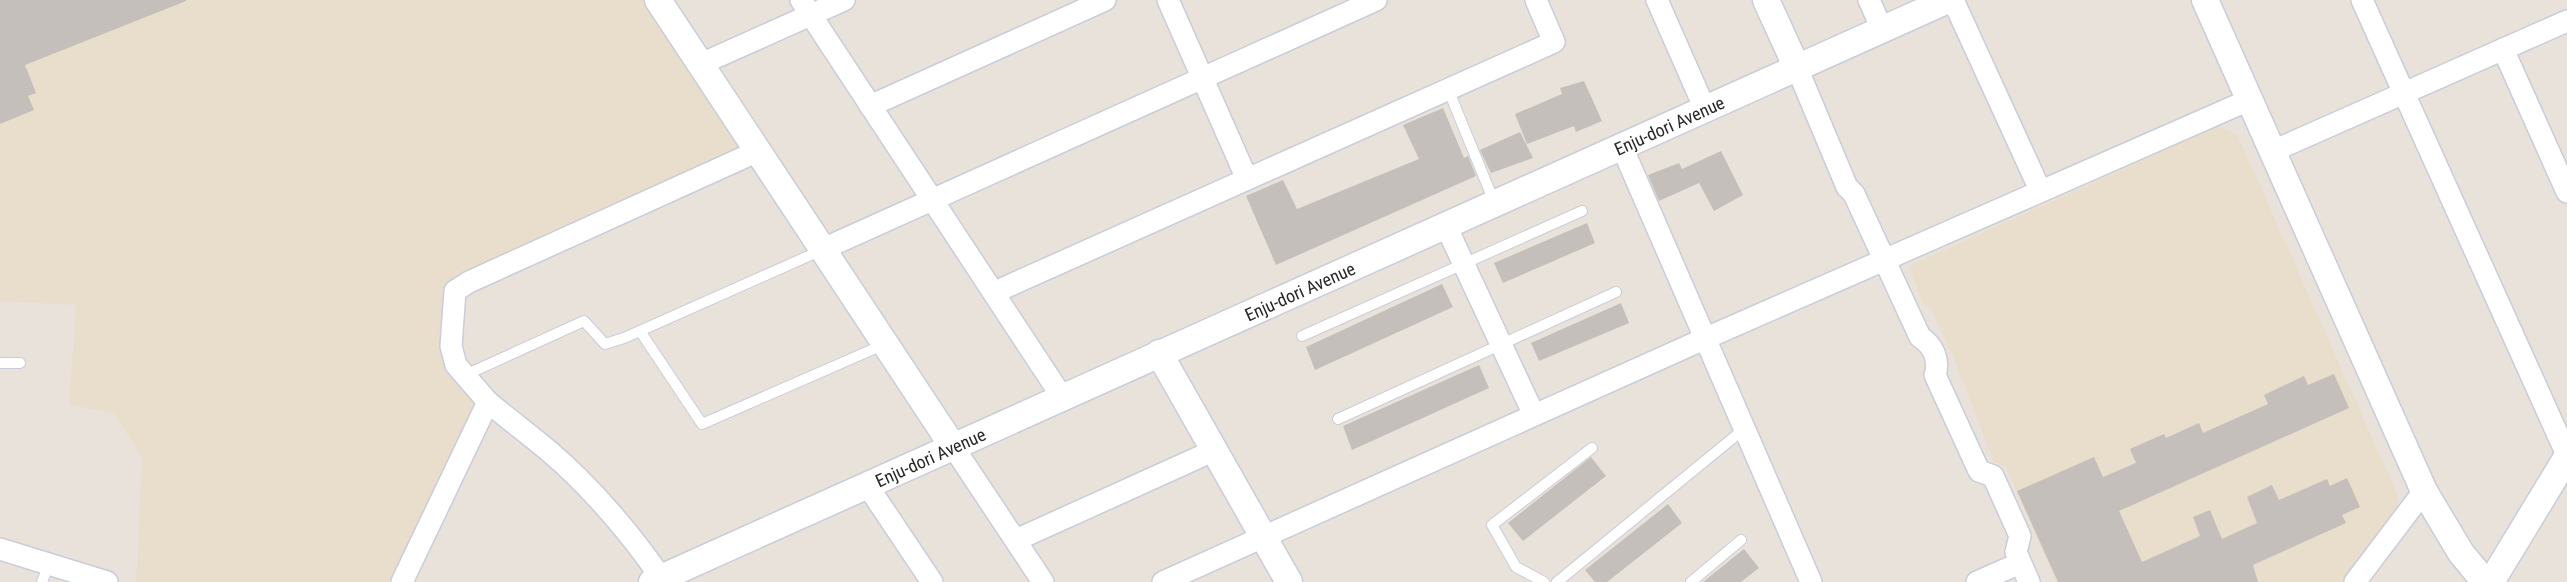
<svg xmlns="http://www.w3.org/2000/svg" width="2567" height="582" font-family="'Roboto Condensed',sans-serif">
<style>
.education{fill:#e9ddcb}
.building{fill:#c4bfba}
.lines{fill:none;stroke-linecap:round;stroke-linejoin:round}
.service-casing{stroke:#c9cdd8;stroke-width:12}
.minor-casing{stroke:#c9cdd8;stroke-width:24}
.tertiary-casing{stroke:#c9cdd8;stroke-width:29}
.service{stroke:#fff;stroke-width:10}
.minor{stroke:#fff;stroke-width:21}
.tertiary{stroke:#fff;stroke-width:26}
.labels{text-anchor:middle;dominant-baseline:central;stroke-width:5;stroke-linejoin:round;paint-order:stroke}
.street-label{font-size:18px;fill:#282828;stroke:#fff}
</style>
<rect width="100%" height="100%" fill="#e9e2db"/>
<!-- education -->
<g class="education">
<polygon points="0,0 646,0 742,146 739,151 448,286 474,400 474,415 396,582 136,582 142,457 114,414 69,404 76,305 0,301"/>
<polygon points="2217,127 2237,134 2397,494 2398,510 2343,582 2056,582 2006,467 1994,462 1954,359 1932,310 1922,302 1909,266"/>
</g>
<!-- building -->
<g class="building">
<polygon points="0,0 186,0 186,1 25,65 36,93 28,96 34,110 0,124"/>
<polygon points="1584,81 1602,121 1576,132 1574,126 1527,144 1515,114 1562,94 1560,88"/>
<polygon points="1443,108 1464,158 1468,156 1476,176 1276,265 1246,196 1283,180 1297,209 1419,159 1403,125"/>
<polygon points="1520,132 1533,158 1491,173 1480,150"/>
<polygon points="1721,151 1743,195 1714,211 1699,183 1659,201 1648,175 1679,163 1682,169"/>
<polygon points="1587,223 1595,243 1503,283 1494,263"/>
<polygon points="1442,284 1453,307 1315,370 1306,347"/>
<polygon points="1621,303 1629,323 1539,361 1531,343"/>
<polygon points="1479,365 1489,388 1352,450 1343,426"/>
<polygon points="2334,374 2349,408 2119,511 2142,562 2200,536 2193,517 2210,510 2222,539 2257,523 2247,497 2272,485 2279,500 2327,479 2330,486 2347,478 2360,507 2342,515 2346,523 2253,565 2258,582 2058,582 2017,491 2094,457 2103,477 2136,463 2130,449 2164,434 2166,438 2199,423 2203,433 2268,404 2264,395 2304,376 2308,385"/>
<polygon points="1591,457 1606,476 1523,541 1508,523"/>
<polygon points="1668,504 1682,523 1607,582 1595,582 1585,570"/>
<polygon points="1744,549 1759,568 1741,582 1703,582"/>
</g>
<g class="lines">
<!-- service casing -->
<g class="service-casing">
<g id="service">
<polyline points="1448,89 1495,204"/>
<polyline points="640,331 702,424 885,344"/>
<polyline points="1302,336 1582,211"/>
<polyline points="0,363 20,363"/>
<polyline points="463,376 584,321 605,344 624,338 822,250"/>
<polyline points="1338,419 1616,292"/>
<polyline points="42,582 49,564"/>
<polyline points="1544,582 1516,567 1492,525 1592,448"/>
<polyline points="1557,582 1744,429"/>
<polyline points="1691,582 1741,540"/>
</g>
</g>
<!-- minor casing -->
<g class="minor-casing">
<g id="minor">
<polyline points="801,0 1062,397"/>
<polyline points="1168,0 1247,179"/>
<polyline points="1657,0 1705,109"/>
<polyline points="1869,0 1882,29"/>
<polyline points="1953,0 2040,190"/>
<polyline points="2362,0 2567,455"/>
<polyline points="2503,49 2567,192"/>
<polyline points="701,64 844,0"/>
<path d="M 1797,68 L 1847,187 L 1854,194 L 1920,337 C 1933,345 1940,360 1935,375 L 1979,471 L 1993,476 L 2020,536 L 2016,552 L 2029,582"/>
<polyline points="870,106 1105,0"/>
<polyline points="1622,147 1811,582"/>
<polyline points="2273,151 2567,21"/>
<polyline points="1446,226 1534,415"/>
<polyline points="823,249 1376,0"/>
<polyline points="995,292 1554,42 1536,0"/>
<polyline points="488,402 456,365 451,346 455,291 469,282 758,151"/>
<polyline points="952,445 1043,582"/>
<polyline points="867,485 932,582"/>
<polyline points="1016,540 1215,450"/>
<polyline points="0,549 107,582"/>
<path d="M 402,582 L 488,402 C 508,419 530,435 550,452 C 590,486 632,535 661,578"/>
<polyline points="1163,582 1704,339 2249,100"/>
<polyline points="1977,582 2020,563"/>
<polyline points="2355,582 2424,491"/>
</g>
</g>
<!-- tertiary casing -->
<g class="tertiary-casing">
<g id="tertiary">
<polyline points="658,0 952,445"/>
<polyline points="1766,0 1797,68"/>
<polyline points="2205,0 2424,491 2461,553 2485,582"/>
<polyline points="1159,353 1289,582"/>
<path id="s1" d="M 652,582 L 1948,0"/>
<polyline points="2491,582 2567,457"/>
</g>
</g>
<!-- service -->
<use href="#service" class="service"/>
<!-- minor -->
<use href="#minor" class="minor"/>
<!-- tertiary -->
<use href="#tertiary" class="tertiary"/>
</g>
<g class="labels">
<!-- street labels -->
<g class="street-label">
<text stroke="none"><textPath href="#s1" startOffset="1115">Enju-dori Avenue</textPath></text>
<text stroke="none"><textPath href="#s1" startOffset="710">Enju-dori Avenue</textPath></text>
<text stroke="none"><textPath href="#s1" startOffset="305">Enju-dori Avenue</textPath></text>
</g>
</g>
</svg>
